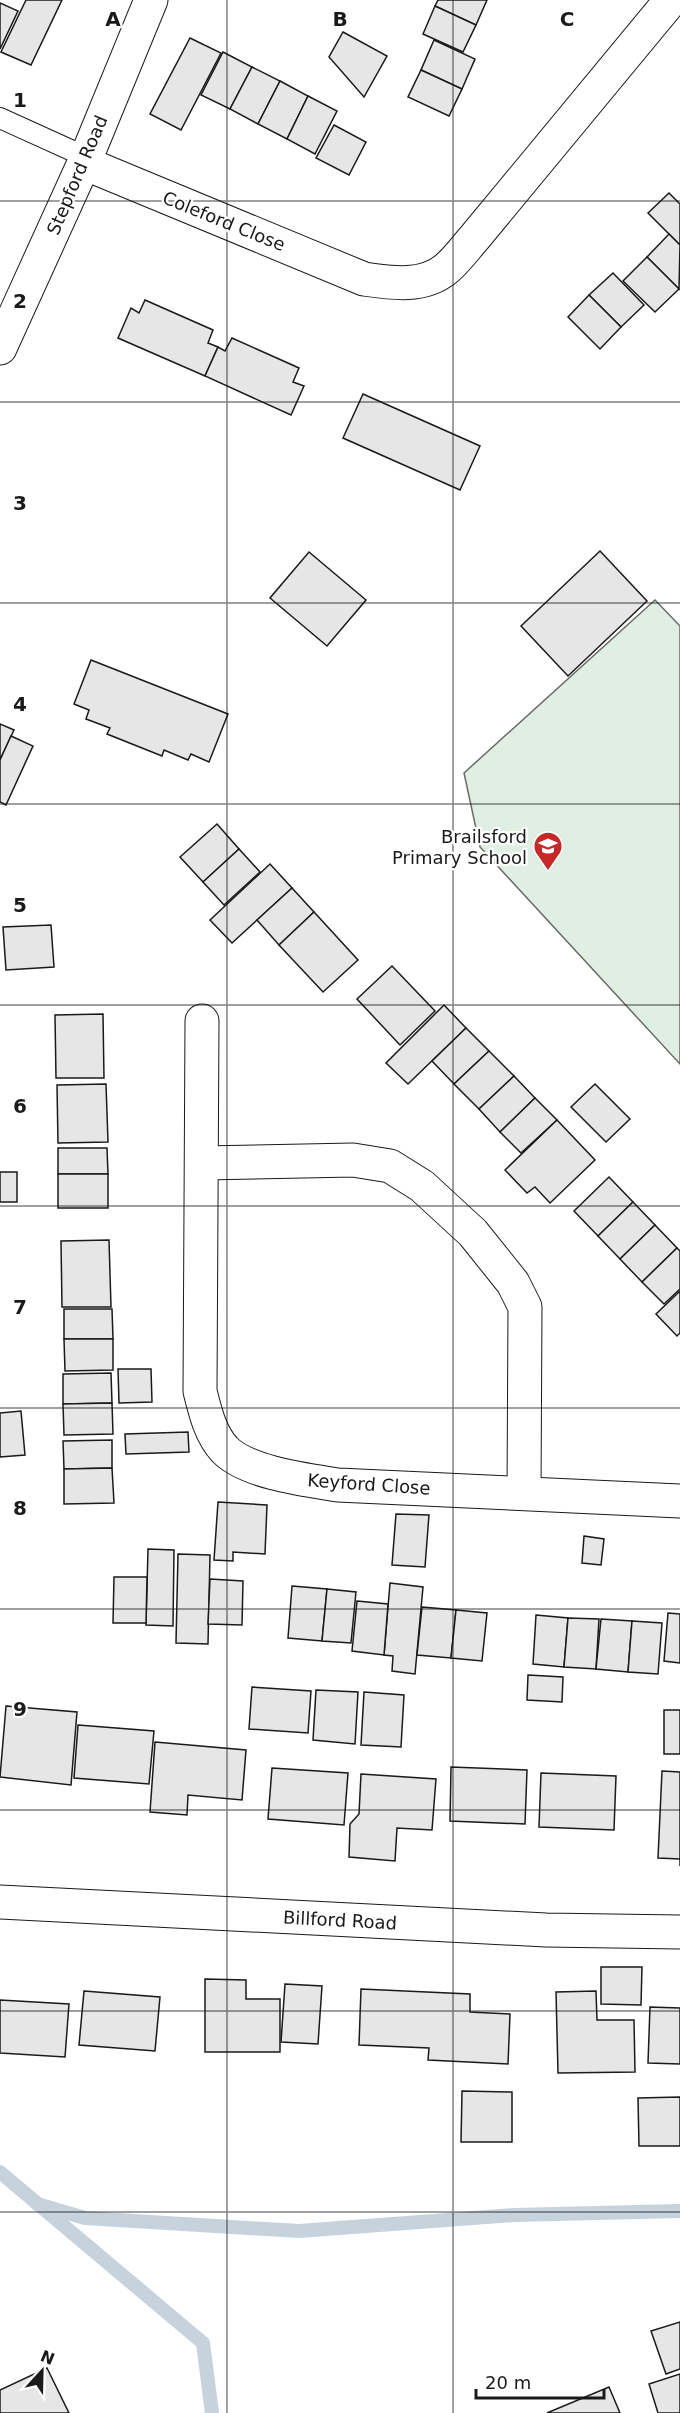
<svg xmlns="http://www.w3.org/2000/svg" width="680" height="2413" font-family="'DejaVu Sans',sans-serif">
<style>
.green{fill:#e0efe3;stroke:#6a6a6a;stroke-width:1.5}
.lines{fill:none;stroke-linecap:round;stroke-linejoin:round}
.stream{stroke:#c6d2dc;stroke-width:14}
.building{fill:#e6e6e6;stroke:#1a1a1a;stroke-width:1.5}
.lane-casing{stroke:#1a1a1a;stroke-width:22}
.street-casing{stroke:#1a1a1a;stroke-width:35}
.lane{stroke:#fff;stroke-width:20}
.street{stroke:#fff;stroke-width:33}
.grid{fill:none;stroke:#1a1a1a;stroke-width:1.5;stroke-opacity:0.55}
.labels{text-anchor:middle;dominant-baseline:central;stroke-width:4.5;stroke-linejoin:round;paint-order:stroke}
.street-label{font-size:18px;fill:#1a1a1a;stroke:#fff}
.poi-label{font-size:18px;fill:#1a1a1a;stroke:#fff;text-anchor:end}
.grid-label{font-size:20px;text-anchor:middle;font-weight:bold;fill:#1a1a1a;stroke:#fff;stroke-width:4.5;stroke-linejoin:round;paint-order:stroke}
</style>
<rect width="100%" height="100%" fill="#fff"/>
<!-- green -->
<polygon class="green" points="655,600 680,626 680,1064 480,847 464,773"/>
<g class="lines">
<!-- stream -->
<g class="stream">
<polyline points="0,2172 203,2343 212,2413"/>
<polyline points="37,2204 85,2218 299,2231 514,2215 680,2211"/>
</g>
</g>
<!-- building -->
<g class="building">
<polygon points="26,0 62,0 31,65 1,52"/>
<polygon points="438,0 487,0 476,25 435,6"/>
<polygon points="0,3 18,11 0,49"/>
<polygon points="435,6 476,25 463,52 423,34"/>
<polygon points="343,32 387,56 364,97 329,57"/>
<polygon points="190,38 221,53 181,130 150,114"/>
<polygon points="434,40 475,59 462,89 421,70"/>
<polygon points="223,52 252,67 230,109 201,95"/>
<polygon points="252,67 280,81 258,124 230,109"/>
<polygon points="421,70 462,89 449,116 408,97"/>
<polygon points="280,81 308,96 287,139 258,124"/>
<polygon points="308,96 337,111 315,154 287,139"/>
<polygon points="334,125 366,142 349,175 316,158"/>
<polygon points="669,193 680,204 680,245 648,213"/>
<polygon points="669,234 680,245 679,289 647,257"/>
<polygon points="647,257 679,289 655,312 623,281"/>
<polygon points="613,273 644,305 621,327 589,295"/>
<polygon points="589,295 621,327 600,349 568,317"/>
<polygon points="145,300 213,330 208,343 218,347 205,376 118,338 131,308 139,313"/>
<polygon points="232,338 299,368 293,382 304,386 291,415 205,376 218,347 225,351"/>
<polygon points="363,394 480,446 460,490 343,438"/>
<polygon points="600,551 647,601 568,676 521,626"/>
<polygon points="309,552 366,600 327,646 270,598"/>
<polygon points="91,660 228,714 209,762 191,754 188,760 164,750 162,756 107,734 110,728 86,719 89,710 74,704"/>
<polygon points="0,724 14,730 0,760"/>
<polygon points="11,736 33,746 6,805 0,802 0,760"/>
<polygon points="217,824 239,849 203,882 180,857"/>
<polygon points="239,849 260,872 224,905 203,882"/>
<polygon points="270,864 292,888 232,943 210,920"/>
<polygon points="292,888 314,912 279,945 257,920"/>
<polygon points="314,912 358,960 323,992 279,945"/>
<polygon points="51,925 54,967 6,970 3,927"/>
<polygon points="392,966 435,1011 400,1045 357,999"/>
<polygon points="444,1005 466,1028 408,1084 386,1063"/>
<polygon points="103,1014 104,1078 56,1078 55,1015"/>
<polygon points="466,1028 489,1051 454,1084 432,1061"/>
<polygon points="489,1051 514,1076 479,1109 454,1084"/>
<polygon points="514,1076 535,1098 500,1132 479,1109"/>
<polygon points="106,1084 108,1142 58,1143 57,1085"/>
<polygon points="595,1084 630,1119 606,1142 571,1107"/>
<polygon points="535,1098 557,1120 521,1153 500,1132"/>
<polygon points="557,1120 595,1160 550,1203 535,1187 527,1193 505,1170"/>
<polygon points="58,1148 107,1148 108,1174 58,1174"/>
<rect x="0" y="1172" width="17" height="30"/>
<rect x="58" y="1174" width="50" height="34"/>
<polygon points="609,1177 633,1202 598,1236 574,1211"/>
<polygon points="633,1202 655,1225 620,1259 598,1236"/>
<polygon points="655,1225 677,1248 642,1282 620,1259"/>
<polygon points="109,1240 111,1307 62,1307 61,1241"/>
<polygon points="677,1248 680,1251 680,1289 664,1304 642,1282"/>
<polygon points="680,1291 680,1333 677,1336 656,1314"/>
<polygon points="64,1309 112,1309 113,1339 64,1339"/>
<polygon points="64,1339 113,1339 113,1370 65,1371"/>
<polygon points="118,1369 151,1369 152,1402 119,1403"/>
<polygon points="111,1373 112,1403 63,1404 63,1374"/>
<polygon points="112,1403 113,1434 64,1435 63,1404"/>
<polygon points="21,1411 25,1455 0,1457 0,1413"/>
<polygon points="188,1432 189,1452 126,1454 125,1434"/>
<polygon points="112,1440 112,1468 64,1469 63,1441"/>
<polygon points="112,1468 114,1503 64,1504 64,1469"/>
<polygon points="218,1502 267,1505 265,1554 233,1552 233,1561 214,1560"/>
<polygon points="396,1514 429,1515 425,1567 392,1565"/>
<polygon points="584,1536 604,1539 601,1565 582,1563"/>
<polygon points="148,1549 174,1550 173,1626 146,1625"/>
<polygon points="178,1554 210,1555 208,1644 176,1643"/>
<polygon points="114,1577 147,1577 146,1623 113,1623"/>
<polygon points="210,1579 243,1581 242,1625 208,1624"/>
<polygon points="390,1583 423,1587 415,1674 392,1671 393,1656 384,1655"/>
<polygon points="292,1586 327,1589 322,1641 288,1638"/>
<polygon points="327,1589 356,1592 351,1643 322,1641"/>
<polygon points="357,1601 388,1604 384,1655 352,1651"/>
<polygon points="422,1607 456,1610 451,1658 417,1655"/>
<polygon points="456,1610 487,1613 482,1661 451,1658"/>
<polygon points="668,1613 680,1614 680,1663 664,1661"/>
<polygon points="536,1615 568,1618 564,1667 533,1664"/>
<polygon points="568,1618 599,1619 596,1669 564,1667"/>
<polygon points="601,1619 632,1621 628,1672 596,1669"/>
<polygon points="632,1621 662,1623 658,1674 628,1672"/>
<polygon points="528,1675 563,1677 562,1702 527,1700"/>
<polygon points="252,1687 311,1691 308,1733 249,1729"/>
<polygon points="316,1690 358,1692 355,1744 313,1740"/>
<polygon points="364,1692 404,1695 401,1747 361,1745"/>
<polygon points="6,1706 77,1712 71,1785 0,1777"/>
<rect x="664" y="1710" width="16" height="44"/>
<polygon points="78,1725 154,1731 149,1784 74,1778"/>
<polygon points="155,1742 246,1750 242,1800 188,1795 187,1815 150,1812"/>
<polygon points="451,1767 527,1770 525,1824 450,1821"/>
<polygon points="272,1768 348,1773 344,1825 268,1819"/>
<polygon points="662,1771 680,1772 680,1866 680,1859 658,1858"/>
<polygon points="541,1773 616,1776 614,1830 539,1827"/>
<polygon points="361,1774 436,1779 432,1830 397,1828 395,1861 349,1857 350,1824 359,1814"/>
<polygon points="601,1967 642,1967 641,2005 601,2004"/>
<polygon points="205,1979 246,1980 246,1999 280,1999 280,2052 205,2052"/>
<polygon points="285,1984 322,1986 318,2044 281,2042"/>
<polygon points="361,1989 470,1994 470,2012 510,2014 508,2064 428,2060 429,2048 359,2045"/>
<polygon points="84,1991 160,1997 155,2051 79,2045"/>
<polygon points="596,1991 597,2020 634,2020 635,2072 558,2073 556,1992"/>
<polygon points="0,2000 69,2004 65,2057 0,2053"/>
<polygon points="650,2007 680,2008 680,2064 648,2063"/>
<polygon points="462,2091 512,2092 512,2142 461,2142"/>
<polygon points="680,2097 680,2146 639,2146 638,2098"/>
<polygon points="680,2322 680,2369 666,2374 651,2331"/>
<polygon points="47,2368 69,2413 0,2413 0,2390"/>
<polygon points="680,2374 680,2413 658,2413 649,2384"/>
<polygon points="609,2387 620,2413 547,2413"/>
</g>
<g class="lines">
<!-- lane casing -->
<g class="lane-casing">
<polyline id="lane" points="0,118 86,157"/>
</g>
<!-- street casing -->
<g class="street-casing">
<g id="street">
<path d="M 84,163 L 364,279 C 392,283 423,288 446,269 C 457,260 466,247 475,237 L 671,0"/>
<polyline points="0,348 84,163 151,0"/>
<path d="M 202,1021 L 200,1391 C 205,1411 210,1434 225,1450 C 248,1473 307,1480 338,1485 L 680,1501"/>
<polyline points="202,1163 353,1160 390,1166 422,1186 473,1233 513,1283 525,1307 524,1493"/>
<polyline points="0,1902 546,1930 680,1932"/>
</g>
</g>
<!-- lane -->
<use href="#lane" class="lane"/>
<!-- street -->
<use href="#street" class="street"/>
</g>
<!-- grid -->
<path class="grid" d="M 227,0 L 227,2413M 453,0 L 453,2413M 0,201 L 680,201M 0,402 L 680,402M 0,603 L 680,603M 0,804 L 680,804M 0,1005 L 680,1005M 0,1206 L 680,1206M 0,1408 L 680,1408M 0,1609 L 680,1609M 0,1810 L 680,1810M 0,2011 L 680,2011M 0,2212 L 680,2212"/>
<!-- icons -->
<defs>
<g id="school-pin" transform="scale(1.5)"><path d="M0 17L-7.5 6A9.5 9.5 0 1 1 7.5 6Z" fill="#c62828" stroke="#fff"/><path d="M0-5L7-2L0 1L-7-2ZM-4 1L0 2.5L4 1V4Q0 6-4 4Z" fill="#fff"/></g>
</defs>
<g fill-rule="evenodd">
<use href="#school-pin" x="548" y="846"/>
</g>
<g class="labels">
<!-- street labels -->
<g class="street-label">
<text transform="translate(77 175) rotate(-67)">Stepford Road</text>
<text transform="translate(224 221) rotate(22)">Coleford Close</text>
<text transform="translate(369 1484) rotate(4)">Keyford Close</text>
<text transform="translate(340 1920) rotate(3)">Billford Road</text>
</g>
<!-- poi labels -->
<g class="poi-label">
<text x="527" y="836">Brailsford<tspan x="527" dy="21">Primary School</tspan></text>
</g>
</g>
<g class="grid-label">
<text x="113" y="26">A</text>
<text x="340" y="26">B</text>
<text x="567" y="26">C</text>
<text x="20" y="107">1</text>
<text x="20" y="308">2</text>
<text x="20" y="510">3</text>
<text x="20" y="711">4</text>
<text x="20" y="912">5</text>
<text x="20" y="1113">6</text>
<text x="20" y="1314">7</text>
<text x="20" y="1515">8</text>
<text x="20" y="1716">9</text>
</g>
<!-- north arrow -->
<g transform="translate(42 2371) rotate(22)" stroke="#ffffff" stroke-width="4.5" paint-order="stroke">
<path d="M0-4.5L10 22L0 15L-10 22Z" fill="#1a1a1a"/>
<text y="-9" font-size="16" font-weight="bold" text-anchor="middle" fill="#1a1a1a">N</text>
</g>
<!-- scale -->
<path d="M476 2389v9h128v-9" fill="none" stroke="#1a1a1a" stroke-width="3"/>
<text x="485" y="2389" font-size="18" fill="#1a1a1a" stroke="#ffffff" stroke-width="4.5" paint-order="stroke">20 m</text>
</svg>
